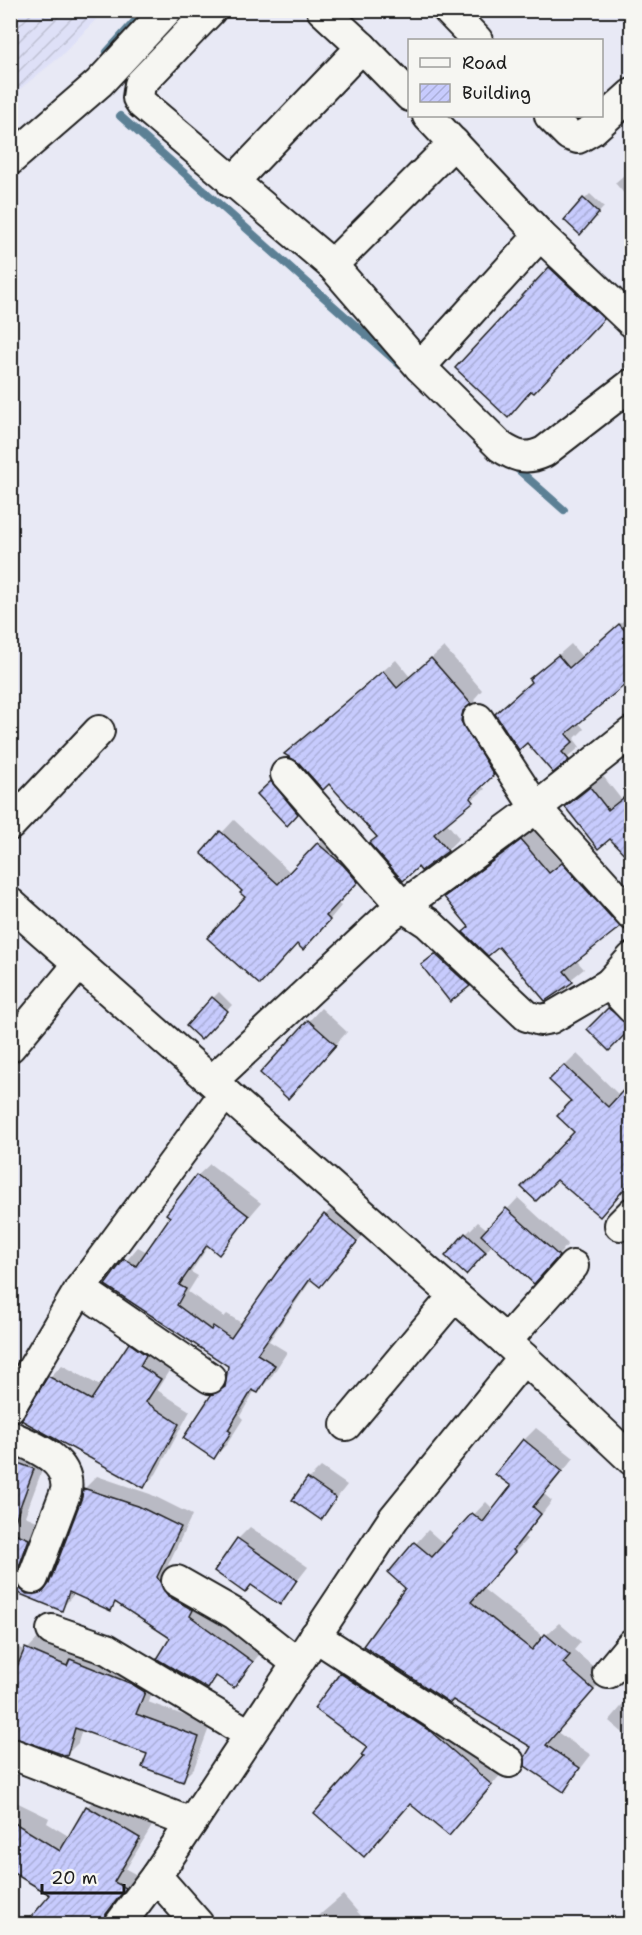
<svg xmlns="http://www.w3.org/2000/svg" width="642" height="1935" font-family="'Shantell Sans',sans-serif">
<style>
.industrial{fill:url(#industrial-furrows)}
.shadow{fill:#0003}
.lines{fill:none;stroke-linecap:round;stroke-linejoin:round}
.stream{stroke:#5c8095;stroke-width:8}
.building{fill:url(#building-hatch);stroke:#1c1c1c;stroke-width:1.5}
.minor-casing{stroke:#1c1c1c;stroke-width:34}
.minor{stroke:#f6f6f2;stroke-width:30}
</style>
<defs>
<pattern id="industrial-furrows" width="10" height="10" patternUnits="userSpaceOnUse" patternTransform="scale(1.5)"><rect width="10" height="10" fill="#dee0f7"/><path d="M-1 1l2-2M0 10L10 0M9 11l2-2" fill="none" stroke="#bec0d3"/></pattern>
<pattern id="building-hatch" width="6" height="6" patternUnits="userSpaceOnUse" patternTransform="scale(1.5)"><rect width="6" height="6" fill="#c7cbfd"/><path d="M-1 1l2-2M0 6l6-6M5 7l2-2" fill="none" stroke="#aaaed8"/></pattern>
</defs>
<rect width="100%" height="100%" fill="#e8e9f5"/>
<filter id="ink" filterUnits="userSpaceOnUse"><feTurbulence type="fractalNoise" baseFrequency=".0167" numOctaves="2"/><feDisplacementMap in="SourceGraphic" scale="12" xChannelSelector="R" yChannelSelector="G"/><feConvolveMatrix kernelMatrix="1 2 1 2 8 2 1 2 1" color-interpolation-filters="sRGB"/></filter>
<g filter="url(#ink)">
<!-- industrial -->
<polygon class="industrial" points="11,10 104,10 104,11 61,56 11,96"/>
<!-- shadow -->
<g class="shadow">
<polygon points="632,168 632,194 628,198 615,183"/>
<polygon points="590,194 604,207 586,227 584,200"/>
<polygon points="561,257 614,307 545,380 550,268"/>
<polygon points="632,613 632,683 628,680 578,722 584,729 574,739 580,747 553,770 531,679 571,644 582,657"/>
<polygon points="444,647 482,690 475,698 473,708 505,761 481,785 485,789 446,822 459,838 447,850 378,836 299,742 396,660 410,677"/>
<polygon points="284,770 310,801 287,824 259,794"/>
<polygon points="603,776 621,799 632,790 632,860 611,837 567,807"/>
<polygon points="234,820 291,873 330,832 369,869 337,903 341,906 316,936 247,897 244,890 203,853"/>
<polygon points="533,830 561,862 574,852 631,915 576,960 584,969 546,999 499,945 470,927 446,898"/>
<polygon points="449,942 481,973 450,1000 423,966"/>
<polygon points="219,992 232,1005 207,1032 213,998"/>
<polygon points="621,997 632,1005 632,1026 609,1049 589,1029"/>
<polygon points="321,1008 347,1032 300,1084 262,1073"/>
<polygon points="577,1054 620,1096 632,1180 576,1132 573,1101 551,1080"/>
<polygon points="210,1164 261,1203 219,1253 209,1245 191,1272 198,1276 188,1292 224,1317 227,1314 243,1324 325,1215 338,1203 369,1228 320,1285 312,1279 269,1341 287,1352 270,1379 257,1391 255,1390 240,1416 243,1419 227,1444 214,1457 212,1396 226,1382 230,1366 107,1284 138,1247 147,1252 197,1176"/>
<polygon points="518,1198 568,1244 544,1272 493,1244 478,1261 466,1234 478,1222 488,1230"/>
<polygon points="142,1332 172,1366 157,1390 190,1411 156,1474 144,1486 50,1377 62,1365 102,1387 130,1344"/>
<polygon points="536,1428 574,1458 544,1494 552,1501 524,1537 527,1539 482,1588 544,1637 559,1623 581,1642 574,1650 605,1677 557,1732 591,1755 564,1790 533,1747 407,1587 390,1573 428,1530 445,1545 486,1502 494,1510 513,1486 524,1440"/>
<polygon points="10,1439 48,1454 25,1516 44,1524 33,1551 18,1566 10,1562"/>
<polygon points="321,1467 347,1485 321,1518 309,1479"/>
<polygon points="97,1476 150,1494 192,1515 168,1565 172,1567 174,1577 264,1649 233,1686 219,1676 207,1687 172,1637 117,1602 111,1609 75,1593 61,1609 50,1585 85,1488"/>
<polygon points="250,1527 308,1567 280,1603 252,1584 238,1539"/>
<polygon points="39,1637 156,1679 148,1702 210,1725 194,1768 182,1780 149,1753 82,1729 78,1743 66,1755 10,1735 10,1644 26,1651"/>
<polygon points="353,1661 503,1772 449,1834 366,1756 369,1746 341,1674"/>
<polygon points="632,1694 632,1735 629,1738 609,1721"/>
<polygon points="100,1795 152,1826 126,1869 137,1875 118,1900 113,1923 27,1924 52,1894 10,1869 10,1799 49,1818 47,1823 70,1837 87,1807"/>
<polygon points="343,1895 368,1924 311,1924 322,1913"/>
</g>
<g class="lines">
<!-- stream -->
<g class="stream">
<polyline points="107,52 145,10"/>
<polyline points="120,116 400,365"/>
<polyline points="513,465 564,510"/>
</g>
</g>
<!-- building -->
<g class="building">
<polygon points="583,198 599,213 580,235 564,220"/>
<polygon points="549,267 604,319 534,393 531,391 508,418 455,368"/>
<polygon points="619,624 632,638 632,679 566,734 573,742 562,752 569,760 553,773 527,743 519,750 495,714 531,682 529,679 558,655 569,668"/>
<polygon points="431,658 471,704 463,711 461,721 494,775 470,798 473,802 434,834 448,851 421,871 418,867 403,881 369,843 377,837 329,784 323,790 299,763 284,754 383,671 397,688"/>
<polygon points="271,781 298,814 287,826 257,794"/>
<polygon points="590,787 608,810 632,791 632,862 610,839 598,849 565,807"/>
<polygon points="220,831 278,884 317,843 343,865 358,882 326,916 330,920 303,950 297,944 260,985 207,938 245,897 240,893 242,891 201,853"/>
<polygon points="521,840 549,873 562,863 620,927 564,971 573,982 545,1001 499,947 488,956 463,932 469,927 444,897"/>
<polygon points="435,954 470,986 450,1002 421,965"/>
<polygon points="212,997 228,1011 201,1040 186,1026"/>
<polygon points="608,1008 632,1027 609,1051 587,1029"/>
<polygon points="308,1020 336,1045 288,1099 260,1073"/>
<polygon points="564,1065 608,1107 632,1081 632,1180 600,1217 557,1180 536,1201 521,1187 574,1132 557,1116 571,1101 549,1080"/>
<polygon points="196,1175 249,1216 219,1255 207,1245 179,1285 186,1289 177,1305 211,1330 213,1326 231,1338 279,1269 324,1214 357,1242 320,1287 310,1279 257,1354 275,1365 258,1393 252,1390 228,1430 231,1432 214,1459 183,1438 211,1395 225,1387 228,1366 105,1285 124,1259 136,1266 170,1217 166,1214"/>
<polygon points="506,1208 559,1256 534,1284 481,1235"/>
<polygon points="465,1233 486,1252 466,1275 445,1256"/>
<polygon points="129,1343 146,1355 140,1366 161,1379 146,1402 179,1424 144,1488 21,1420 48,1376 91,1400"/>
<polygon points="523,1439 562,1471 533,1507 541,1514 513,1550 515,1552 471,1602 532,1650 545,1634 570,1655 563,1663 594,1690 546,1745 580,1768 564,1792 525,1766 525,1757 531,1747 453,1700 450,1703 363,1646 405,1588 388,1573 414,1542 432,1557 472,1513 483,1522 511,1486 495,1474"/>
<polygon points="10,1460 34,1469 13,1526 10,1525"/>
<polygon points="307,1478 336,1498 321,1520 292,1500"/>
<polygon points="83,1488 138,1506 181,1527 157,1577 168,1596 193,1610 190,1616 253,1662 234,1688 216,1676 208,1689 157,1659 170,1638 115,1602 111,1611 69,1592 62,1611 10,1590 10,1531 29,1539 17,1572 19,1588 27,1594 43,1592 49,1584 82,1497"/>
<polygon points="237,1538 297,1580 280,1605 251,1585 245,1593 214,1571"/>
<polygon points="25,1648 67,1666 70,1659 132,1684 145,1692 136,1714 199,1737 183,1782 142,1767 147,1754 75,1728 67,1756 10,1736 10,1683"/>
<polygon points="340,1673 430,1731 492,1785 449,1836 410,1804 364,1857 314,1813 364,1756 361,1755 367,1747 314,1708"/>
<polygon points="86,1806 140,1838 114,1882 126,1888 106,1914 103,1924 25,1924 50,1895 10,1871 10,1820 60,1851"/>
</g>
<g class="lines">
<!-- minor casing -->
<g class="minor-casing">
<g id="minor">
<path d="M 211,10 L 140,84 L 138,98 L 142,104 L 332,265 L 420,367 L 501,447 C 516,457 527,460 544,452 L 632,384"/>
<polyline points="322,10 362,47 410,96"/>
<polyline points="448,10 477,40"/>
<polyline points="428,116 540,235 632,322"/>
<polyline points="550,116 569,135 578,138 592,130 632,94"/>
<polyline points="10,160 99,83 167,10"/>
<polyline points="232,183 362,47"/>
<polyline points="332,265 454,143"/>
<polyline points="420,367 540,235"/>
<polyline points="478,719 536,808 632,915"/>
<polyline points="286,774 402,906 428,923 527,1016 540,1020 551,1018 609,984"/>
<polyline points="10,825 99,731"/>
<polyline points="10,903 506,1341 632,1460"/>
<polyline points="632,958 609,984 632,1008"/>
<polyline points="10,1047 79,964"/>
<polyline points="212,1081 388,917 536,808 632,732"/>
<polyline points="620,1225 632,1213"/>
<polyline points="80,1289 210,1378"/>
<polyline points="506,1341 573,1266"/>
<polyline points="10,1407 80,1289 225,1093"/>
<polyline points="346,1425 454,1296"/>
<path d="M 10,1436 C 35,1447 71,1460 66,1491 L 33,1578"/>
<polyline points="177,1581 235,1614 297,1663"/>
<polyline points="52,1630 107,1649 249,1734"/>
<polyline points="315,1636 509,1762"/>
<polyline points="608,1673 632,1644"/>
<polyline points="10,1753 191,1823"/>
<polyline points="156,1876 198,1924"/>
<polyline points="120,1924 156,1876 394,1518 524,1358"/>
</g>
</g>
<!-- minor -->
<use href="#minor" class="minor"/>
</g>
</g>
<!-- margin -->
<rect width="642" height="1935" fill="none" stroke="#f6f6f2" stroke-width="36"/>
<rect x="18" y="18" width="606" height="1899" fill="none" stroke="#1c1c1c" stroke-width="2" filter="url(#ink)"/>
<!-- legend -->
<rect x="408" y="39" width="195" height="78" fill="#f6f6f2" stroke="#9f9f9c" stroke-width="1.5"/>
<rect x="420" y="58" width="30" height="9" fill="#f6f6f2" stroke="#9f9f9c" stroke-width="1.5"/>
<text x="462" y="69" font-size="18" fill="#1c1c1c">Road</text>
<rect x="420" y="84" width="30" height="18" fill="url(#building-hatch)" stroke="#9f9f9c" stroke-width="1.5"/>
<text x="462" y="99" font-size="18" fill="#1c1c1c">Building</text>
<!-- scale -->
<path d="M42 1884v9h82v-9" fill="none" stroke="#1c1c1c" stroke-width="3"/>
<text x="51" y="1884" font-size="18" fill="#1c1c1c" stroke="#f6f6f2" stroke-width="4.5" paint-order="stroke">20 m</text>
</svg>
